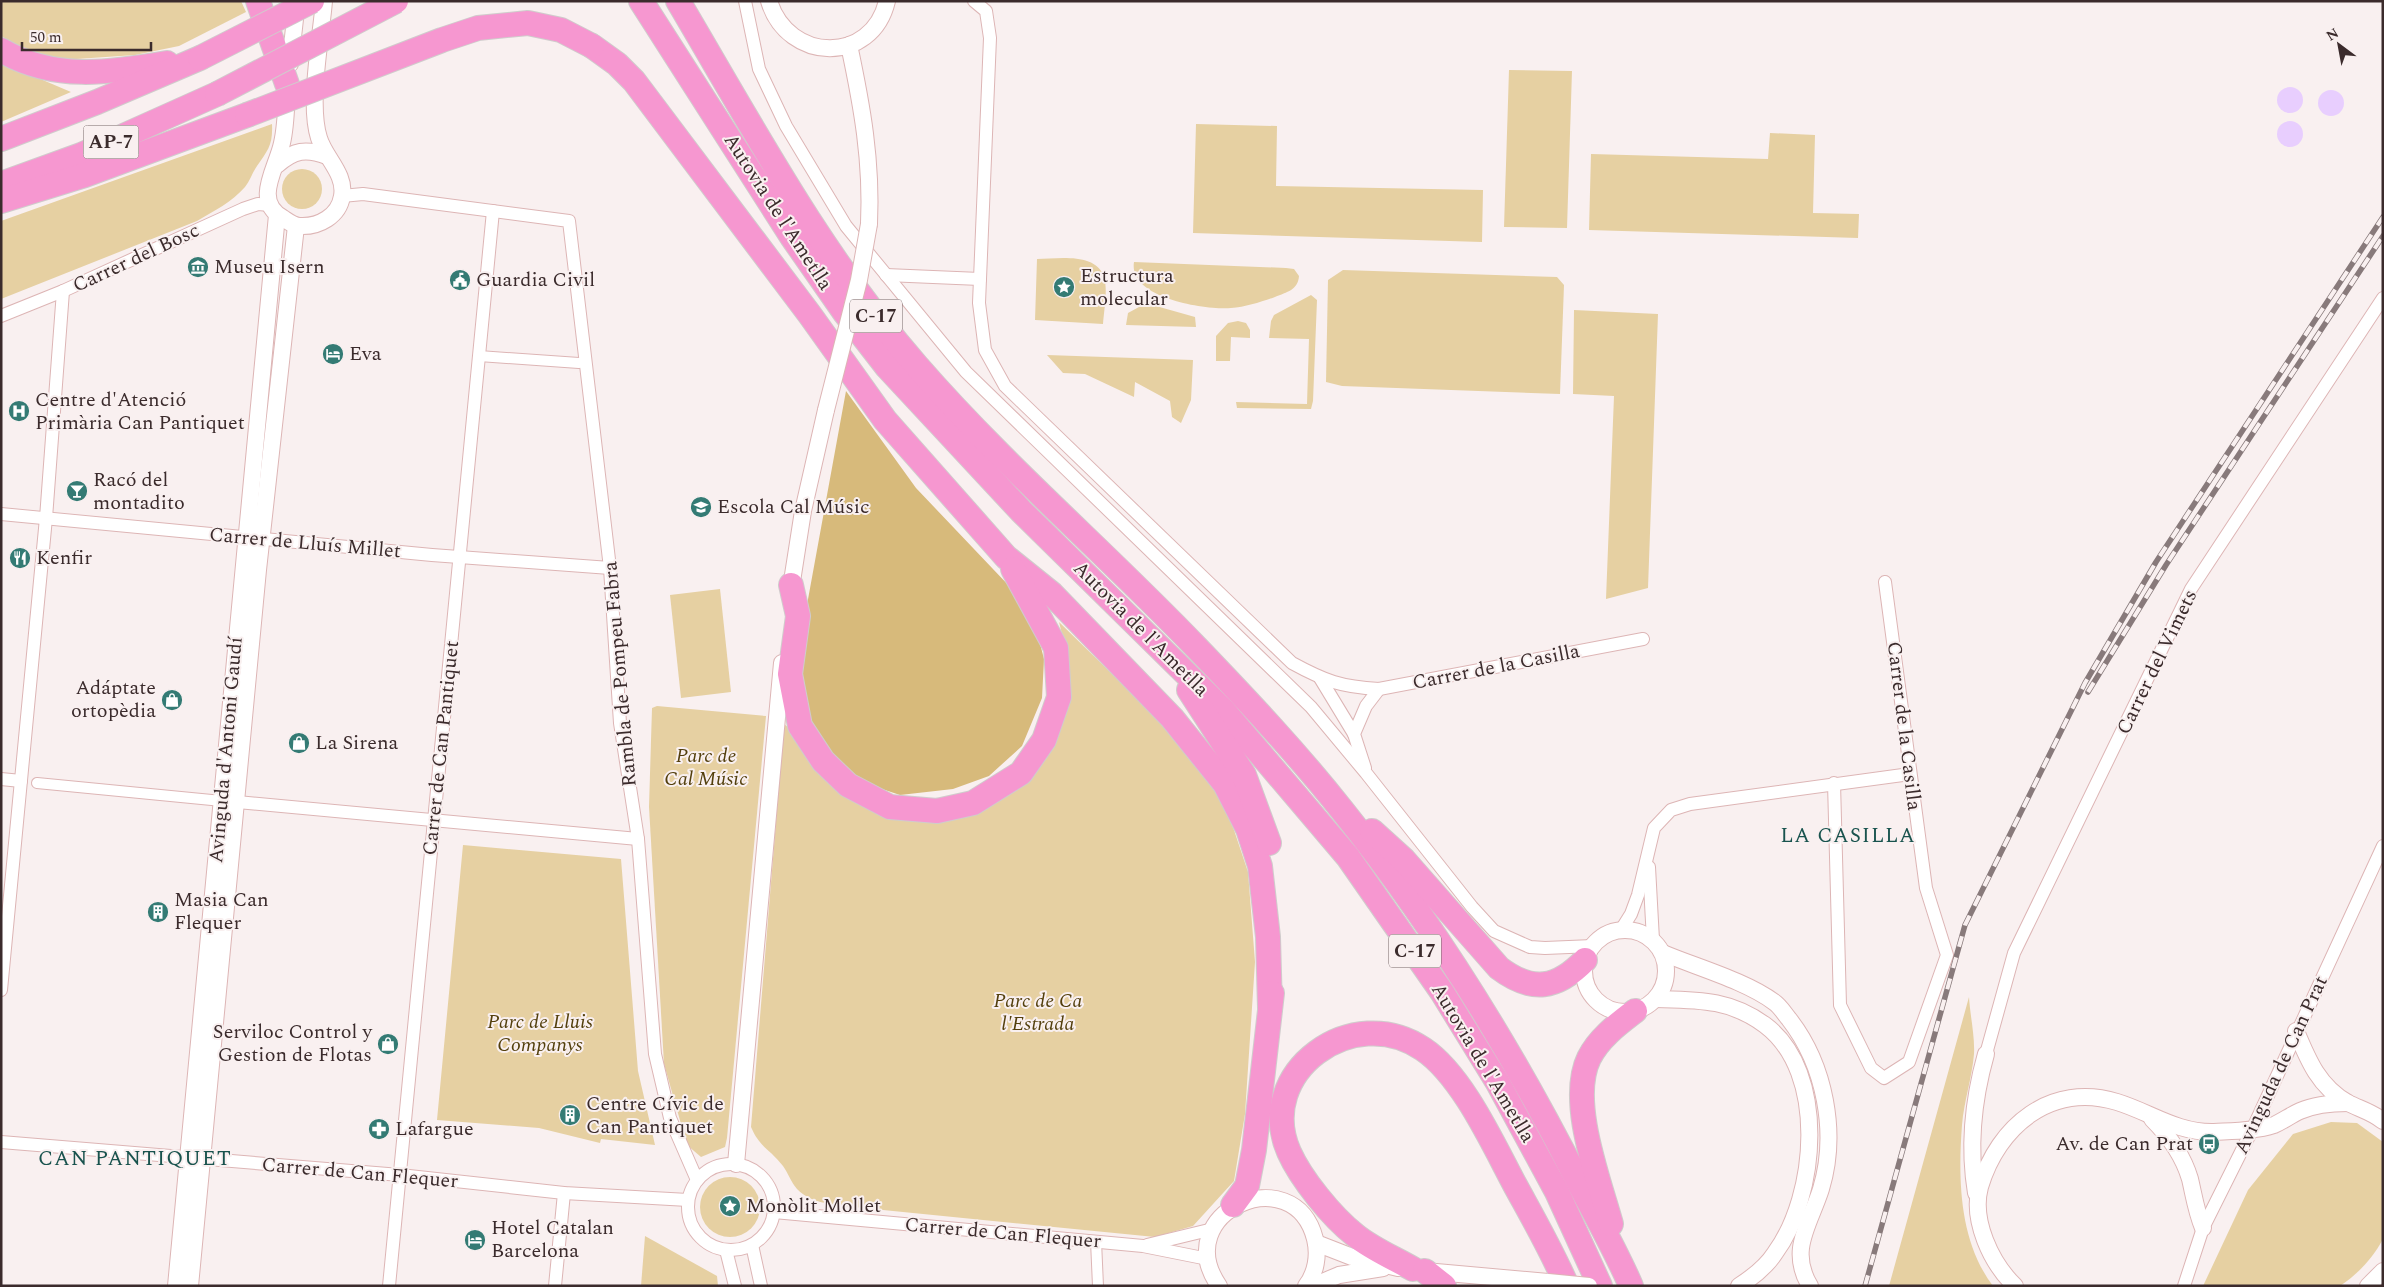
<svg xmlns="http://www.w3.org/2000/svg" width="2384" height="1287" font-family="Spectral,serif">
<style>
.green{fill:#e6d0a2}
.forest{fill:#d7ba7b}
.water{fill:#e8cefe}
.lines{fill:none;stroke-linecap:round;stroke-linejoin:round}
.pedestrian-casing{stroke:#ddb5b5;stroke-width:12}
.minor-casing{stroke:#ddb5b5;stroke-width:14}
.tertiary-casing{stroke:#ddb5b5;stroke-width:18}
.motorway-casing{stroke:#d0cccc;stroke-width:26}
.pedestrian{stroke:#fff;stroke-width:10}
.minor{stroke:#fff;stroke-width:12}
.tertiary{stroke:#fff;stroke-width:16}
.motorway{stroke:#f697d0;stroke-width:24}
.rail-casing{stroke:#887a7b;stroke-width:5.5}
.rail{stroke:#f9f0f0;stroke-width:4;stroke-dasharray:11;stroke-linecap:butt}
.tertiary-bridge-casing{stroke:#ddb5b5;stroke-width:18;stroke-linecap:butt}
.motorway-bridge-casing{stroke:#d0cccc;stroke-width:26;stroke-linecap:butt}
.tertiary-bridge{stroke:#fff;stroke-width:16}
.motorway-bridge{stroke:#f697d0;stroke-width:24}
.labels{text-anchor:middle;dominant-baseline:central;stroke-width:4;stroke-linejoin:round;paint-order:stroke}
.shield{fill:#f9f0f0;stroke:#746667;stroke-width:1}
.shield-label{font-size:19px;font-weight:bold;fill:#3b2b2c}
.street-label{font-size:20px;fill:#3b2b2c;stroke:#f9f0f0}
.poi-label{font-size:20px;fill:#3b2b2c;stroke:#f9f0f0;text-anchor:start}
.park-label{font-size:20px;font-style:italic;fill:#533f0c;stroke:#f9f0f0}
.neighbourhood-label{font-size:21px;letter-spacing:1px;fill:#19534e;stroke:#f9f0f0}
</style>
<rect width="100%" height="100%" fill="#f9f0f0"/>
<!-- green -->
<g class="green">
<polygon points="1,1 241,1 246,12 179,46 135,55 62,60 32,53 1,36"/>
<polygon points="1,62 5,64 71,92 1,122"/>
<polygon points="1509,70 1572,71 1567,228 1504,227"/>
<path d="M 272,124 C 273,145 268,150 257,166 C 252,173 250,181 245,187 C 232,202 214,211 197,221 L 1,299 L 1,221 Z"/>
<polygon points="1196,124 1277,126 1276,186 1483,190 1482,242 1193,233"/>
<polygon points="1770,133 1815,135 1813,213 1859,214 1858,238 1589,230 1591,154 1768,159"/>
<circle cx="302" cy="189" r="20"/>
<path d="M 1037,259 C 1057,259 1096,252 1104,277 C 1108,290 1104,310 1103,324 L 1035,320 Z"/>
<path d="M 1134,262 L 1286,268 L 1294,269 L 1299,276 C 1298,290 1287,292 1275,297 C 1261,302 1246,307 1231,308 C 1205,310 1128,298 1134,262 Z"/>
<polygon points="1343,270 1557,277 1564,285 1560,394 1342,386 1326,382 1328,280"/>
<polygon points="1311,295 1317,300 1313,401 1311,409 1237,408 1236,402 1307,404 1309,339 1269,338 1271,321 1274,315"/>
<polygon points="1156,306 1195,317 1196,327 1126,325 1128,313 1139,307"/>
<polygon points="1574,310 1658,314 1648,588 1606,599 1614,396 1573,394"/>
<polygon points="1238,321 1246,323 1250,330 1250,338 1231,337 1230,361 1216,361 1216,336 1228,323"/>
<polygon points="1047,355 1193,360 1191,400 1181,423 1172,417 1170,401 1135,382 1134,397 1085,374 1063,373"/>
<polygon points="720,589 731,692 681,698 670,595"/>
<path d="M 1059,622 L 1158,719 L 1213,782 L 1234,830 L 1248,872 L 1255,962 L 1245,1114 L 1234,1181 L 1193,1226 L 1155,1237 L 863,1208 C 842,1205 813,1206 797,1189 C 791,1182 788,1173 783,1166 C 770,1149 760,1148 751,1127 L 784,724 L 895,814 L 1026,777 L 1066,650 Z"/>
<polygon points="657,706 766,716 727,1138 725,1147 701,1157 687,1145 664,1064 649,807 652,708"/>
<polygon points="463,845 621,859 638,1071 655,1145 601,1139 600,1143 539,1128 437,1120"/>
<path d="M 1969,997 C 1970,1015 1975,1036 1974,1054 C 1972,1078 1964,1101 1962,1125 C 1958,1179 1959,1241 1993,1286 L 1889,1286 Z"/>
<path d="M 2331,1122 L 2357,1123 L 2383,1142 L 2383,1239 C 2373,1258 2358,1274 2340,1286 L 2203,1286 L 2248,1190 L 2293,1134 Z"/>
<circle cx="730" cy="1207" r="30"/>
<polygon points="645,1236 717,1276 718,1286 641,1286"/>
</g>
<!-- forest -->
<polygon class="forest" points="846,391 916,488 1012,589 1036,628 1044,659 1042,698 1022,746 989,776 953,789 900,795 858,781 823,761 792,687"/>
<!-- water -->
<g class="water">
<circle cx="2290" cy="100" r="13"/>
<circle cx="2331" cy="103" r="13"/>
<circle cx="2290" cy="134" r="13"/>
</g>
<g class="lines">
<!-- pedestrian casing -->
<g class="pedestrian-casing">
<g id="pedestrian">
<polyline points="479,356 579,363"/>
<polyline points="37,783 222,801"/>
<polyline points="1096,1241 1098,1286"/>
</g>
</g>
<!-- minor casing -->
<g class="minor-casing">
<g id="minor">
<polyline points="745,1 759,69 786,126 846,226 966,372 1311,707 1366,773 1472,907 1494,931 1530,947 1545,948 1593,946"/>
<path d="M 974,1 L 986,11 L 990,38 L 979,303 L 985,350 L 1005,386 L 1292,663 C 1325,681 1341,687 1379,689 L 1643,639"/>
<polyline points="342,196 363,194 569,221 610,568 620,723 638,839 655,1054 670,1118 697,1180"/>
<polyline points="886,275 980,279"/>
<polyline points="1,316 63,291 243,209 258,204 270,205"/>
<polyline points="1,514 432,555 610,568"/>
<polyline points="1320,678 1354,734"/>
<polyline points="1365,768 1354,734 1366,706 1379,689"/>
<polyline points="1,779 21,781"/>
<polyline points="1834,783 1840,1005 1871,1068 1884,1078 1909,1062 1947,955 1926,888 1885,582"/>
<polyline points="227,801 638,839"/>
<polyline points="1649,867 1653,940"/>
<polyline points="1621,930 1631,914 1638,895 1654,828 1671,810 1690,804 1910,774"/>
<polyline points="1,990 46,518 63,291"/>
<polyline points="1986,1054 2014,953 2191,589 2383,298"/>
<polyline points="1,1142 400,1175 564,1193 688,1200"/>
<circle cx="731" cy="1207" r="43"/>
<polyline points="774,1212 1143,1246 1208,1259"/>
<polyline points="752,1245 761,1286"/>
<polyline points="1147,1245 1213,1229"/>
<polyline points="726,1250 735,1286"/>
<polyline points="389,1286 493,211"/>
<polyline points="555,1286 564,1193"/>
<polyline points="2184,1286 2203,1228 2253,1128 2383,846"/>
</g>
</g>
<!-- tertiary casing -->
<g class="tertiary-casing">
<g id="tertiary">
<path d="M 769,1 C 788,63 872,65 887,1"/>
<path d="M 849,45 C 862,106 872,161 869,224"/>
<polyline points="290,64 297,1"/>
<path d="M 287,90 C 286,108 286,126 282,143 C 277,168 252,201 283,218 C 289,222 294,226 300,226 C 319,227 339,216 342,196 C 346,174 325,158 319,138 C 308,104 321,38 324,1"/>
<path d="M 277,165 C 294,150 306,148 327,156"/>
<polyline points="790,594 803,511 826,410"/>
<circle cx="1625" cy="971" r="41"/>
<path d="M 1663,953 C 1696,967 1746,981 1774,1002 C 1780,1006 1784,1013 1789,1019 C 1825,1065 1838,1133 1821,1189 C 1810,1224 1788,1250 1810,1286"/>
<path d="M 1656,999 C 1698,1000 1730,999 1765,1025 C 1828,1072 1817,1196 1775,1253 C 1766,1267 1753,1277 1739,1286"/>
<path d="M 2296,1031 C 2308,1060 2319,1087 2348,1103 C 2360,1109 2372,1112 2383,1121"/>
<path d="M 2152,1119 C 2169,1136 2183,1155 2190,1179 C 2194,1196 2196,1211 2203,1228"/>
<polyline points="736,1164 782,663"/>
<path d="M 1976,1193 C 1968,1145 1973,1100 1986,1054"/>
<polyline points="1316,1243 1352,1257 1398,1268"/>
<polyline points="1425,1271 1548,1282"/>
<polyline points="176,1286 277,215"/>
<polyline points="190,1286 258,570 296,226"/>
<path d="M 1219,1286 C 1168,1212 1294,1157 1315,1239 C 1319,1255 1316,1273 1306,1286"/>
<polyline points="1313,1286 1339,1275 1383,1268"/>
<path d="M 2015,1286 C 1991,1263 1971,1220 1980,1187 C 1998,1126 2051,1082 2117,1102 C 2150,1112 2177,1133 2214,1132 C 2233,1131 2256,1131 2274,1125 C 2283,1121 2291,1115 2300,1111 C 2316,1104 2332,1103 2348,1103"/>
<polyline points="2368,1286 2383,1271"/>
</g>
</g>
<!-- motorway casing -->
<g class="motorway-casing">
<g id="motorway">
<polyline points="258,1 287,84"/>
<polyline points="641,1 792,237 845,313 887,367 1021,511 1223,710 1348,857 1442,992 1498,1083 1557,1192 1600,1286"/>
<path d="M 678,1 C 752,126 821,256 917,366 C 1004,466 1105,552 1196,647 C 1246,699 1297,753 1342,810 C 1435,926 1513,1052 1580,1185 C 1597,1218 1616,1251 1631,1286"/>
<polyline points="592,46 617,64 634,81 810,315 885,420 1006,557 1052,594 1172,718 1225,784 1248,829 1260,866 1268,937 1270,1008"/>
<path d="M 1,50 C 53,81 109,73 167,63"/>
<polyline points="1,139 97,102 200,58"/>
<polyline points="1,184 81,155 217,94"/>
<polyline points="1,201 85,175 247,115"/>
<polyline points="791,585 798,616 790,674 800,726 823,761 848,785 890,807 937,811 973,803 1021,773 1044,740 1059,697 1056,648 1013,569"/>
<polyline points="1189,690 1244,775 1269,843"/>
<path d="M 1372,831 L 1404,860 L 1499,968 C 1532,993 1557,989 1585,960"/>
<polyline points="1233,1205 1247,1186 1254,1150 1272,993"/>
<path d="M 1611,1224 C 1599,1180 1568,1101 1589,1058 C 1599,1038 1618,1024 1635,1011"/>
<path d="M 1413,1269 C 1394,1258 1372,1249 1355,1235 C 1332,1217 1301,1179 1289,1152 C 1254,1072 1353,1001 1423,1049 C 1462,1075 1493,1144 1515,1185 C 1533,1218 1552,1251 1567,1286"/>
<polyline points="1425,1271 1444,1286"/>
</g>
</g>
<!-- pedestrian -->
<use href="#pedestrian" class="pedestrian"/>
<!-- minor -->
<use href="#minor" class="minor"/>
<!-- tertiary -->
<use href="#tertiary" class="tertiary"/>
<!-- motorway -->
<use href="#motorway" class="motorway"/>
<!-- rail casing -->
<g class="rail-casing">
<g id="rail">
<polyline points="2088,692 2166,565 2383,236"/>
<polyline points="1865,1286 1965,925 2085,683 2156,562 2383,217"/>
</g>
</g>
<!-- rail -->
<use href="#rail" class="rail"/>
<!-- tertiary-bridge casing -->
<g class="tertiary-bridge-casing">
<g id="tertiary-bridge">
<polyline points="826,410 859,280 869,224"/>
<polyline points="1548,1282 1589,1286"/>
</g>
</g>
<!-- motorway-bridge casing -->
<g class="motorway-bridge-casing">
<g id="motorway-bridge">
<polyline points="200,58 312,1"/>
<polyline points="217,94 396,1"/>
<polyline points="247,115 442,40 478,28 528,23 561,30 592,46"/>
</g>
</g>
<!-- tertiary-bridge -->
<use href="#tertiary-bridge" class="tertiary-bridge"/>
<!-- motorway-bridge -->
<use href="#motorway-bridge" class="motorway-bridge"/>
</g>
<!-- icons -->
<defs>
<g id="museum-disc" transform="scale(1.125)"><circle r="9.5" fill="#347b74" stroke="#f9f0f0"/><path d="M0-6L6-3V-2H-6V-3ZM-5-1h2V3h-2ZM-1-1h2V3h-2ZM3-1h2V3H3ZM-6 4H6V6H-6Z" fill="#fff"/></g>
<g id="civic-disc" transform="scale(1.125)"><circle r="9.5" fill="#347b74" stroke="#f9f0f0"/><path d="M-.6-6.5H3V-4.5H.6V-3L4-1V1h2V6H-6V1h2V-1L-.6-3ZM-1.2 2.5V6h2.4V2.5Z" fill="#fff"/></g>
<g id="sight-disc" transform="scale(1.125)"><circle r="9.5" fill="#347b74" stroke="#f9f0f0"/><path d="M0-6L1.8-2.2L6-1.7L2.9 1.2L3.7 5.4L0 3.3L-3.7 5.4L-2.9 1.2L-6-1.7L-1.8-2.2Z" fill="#fff"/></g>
<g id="hotel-disc" transform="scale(1.125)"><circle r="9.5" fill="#347b74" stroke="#f9f0f0"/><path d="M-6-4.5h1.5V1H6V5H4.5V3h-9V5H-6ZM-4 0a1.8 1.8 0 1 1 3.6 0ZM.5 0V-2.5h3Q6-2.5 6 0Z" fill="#fff"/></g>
<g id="hospital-disc" transform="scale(1.125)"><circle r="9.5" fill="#347b74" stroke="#f9f0f0"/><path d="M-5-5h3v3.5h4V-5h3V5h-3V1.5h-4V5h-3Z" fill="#fff"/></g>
<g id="bar-disc" transform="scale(1.125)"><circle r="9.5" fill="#347b74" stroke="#f9f0f0"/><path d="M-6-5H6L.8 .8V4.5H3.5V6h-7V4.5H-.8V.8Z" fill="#fff"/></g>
<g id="school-disc" transform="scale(1.125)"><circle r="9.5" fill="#347b74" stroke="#f9f0f0"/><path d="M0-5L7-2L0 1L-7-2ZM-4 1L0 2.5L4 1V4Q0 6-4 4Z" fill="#fff"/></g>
<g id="restaurant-disc" transform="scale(1.125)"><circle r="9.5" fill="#347b74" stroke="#f9f0f0"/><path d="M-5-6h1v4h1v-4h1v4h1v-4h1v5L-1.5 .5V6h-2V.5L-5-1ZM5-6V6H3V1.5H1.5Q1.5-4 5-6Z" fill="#fff"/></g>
<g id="shop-disc" transform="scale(1.125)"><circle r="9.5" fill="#347b74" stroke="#f9f0f0"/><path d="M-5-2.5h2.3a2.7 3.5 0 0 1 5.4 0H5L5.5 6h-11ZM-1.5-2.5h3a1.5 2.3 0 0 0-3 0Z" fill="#fff"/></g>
<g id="building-disc" transform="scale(1.125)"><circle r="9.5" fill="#347b74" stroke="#f9f0f0"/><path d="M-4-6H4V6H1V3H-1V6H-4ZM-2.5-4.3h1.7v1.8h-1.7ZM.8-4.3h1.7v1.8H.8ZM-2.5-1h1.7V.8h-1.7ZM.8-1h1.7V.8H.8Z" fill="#fff"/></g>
<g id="pharmacy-disc" transform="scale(1.125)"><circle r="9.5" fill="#347b74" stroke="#f9f0f0"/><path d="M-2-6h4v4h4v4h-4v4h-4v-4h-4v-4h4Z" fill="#fff"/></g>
<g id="bus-disc" transform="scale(1.125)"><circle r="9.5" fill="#347b74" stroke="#f9f0f0"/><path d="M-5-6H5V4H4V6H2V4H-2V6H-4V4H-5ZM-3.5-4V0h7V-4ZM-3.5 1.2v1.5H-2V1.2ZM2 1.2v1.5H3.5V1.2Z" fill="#fff"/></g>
</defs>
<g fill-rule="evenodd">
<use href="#museum-disc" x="198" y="267"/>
<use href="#civic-disc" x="460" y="280"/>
<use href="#sight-disc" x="1064" y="287"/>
<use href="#hotel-disc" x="333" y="354"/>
<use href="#hospital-disc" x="19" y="411"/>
<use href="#bar-disc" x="77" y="491"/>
<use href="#school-disc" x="701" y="507"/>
<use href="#restaurant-disc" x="20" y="558"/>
<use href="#shop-disc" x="172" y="700"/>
<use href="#shop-disc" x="299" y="743"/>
<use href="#building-disc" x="158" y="912"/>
<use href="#shop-disc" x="388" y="1044"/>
<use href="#building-disc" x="570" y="1115"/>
<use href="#pharmacy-disc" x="379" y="1129"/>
<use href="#bus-disc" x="2209" y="1144"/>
<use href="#sight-disc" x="730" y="1206"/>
<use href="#hotel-disc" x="475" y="1240"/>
</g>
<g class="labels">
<!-- shield labels -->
<g class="shield">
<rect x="83.5" y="125.5" width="55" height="33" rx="4"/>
<rect x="850" y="299.5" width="52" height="33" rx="4"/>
<rect x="1389" y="934.5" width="52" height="33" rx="4"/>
</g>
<g class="shield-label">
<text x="111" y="142">AP-7</text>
<text x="876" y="316">C-17</text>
<text x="1415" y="951">C-17</text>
</g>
<!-- street labels -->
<g class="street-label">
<text transform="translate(778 212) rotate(57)">Autovia de l'Ametlla</text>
<text transform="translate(136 258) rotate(-25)">Carrer del Bosc</text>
<text transform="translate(305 543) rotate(5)">Carrer de Lluís Millet</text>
<text transform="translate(1141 629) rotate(45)">Autovia de l'Ametlla</text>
<text transform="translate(2157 662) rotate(-64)">Carrer del Vimets</text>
<text transform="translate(1496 667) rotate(-11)">Carrer de la Casilla</text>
<text transform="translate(620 674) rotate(-95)">Rambla de Pompeu Fabra</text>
<text transform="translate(1904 726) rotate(83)">Carrer de la Casilla</text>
<text transform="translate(441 748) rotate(-84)">Carrer de Can Pantiquet</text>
<text transform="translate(226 750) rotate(-85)">Avinguda d'Antoni Gaudí</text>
<text transform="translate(1483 1063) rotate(59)">Autovia de l'Ametlla</text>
<text transform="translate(2281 1065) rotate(-65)">Avinguda de Can Prat</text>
<text transform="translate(360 1173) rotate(5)">Carrer de Can Flequer</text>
<text transform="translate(1003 1233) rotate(5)">Carrer de Can Flequer</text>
</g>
<!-- poi labels -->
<g class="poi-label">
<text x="214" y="267">Museu Isern</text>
<text x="1080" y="276">Estructura<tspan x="1080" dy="23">molecular</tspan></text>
<text x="476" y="280">Guardia Civil</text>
<text x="349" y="354">Eva</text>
<text x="35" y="400">Centre d'Atenció<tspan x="35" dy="23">Primària Can Pantiquet</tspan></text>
<text x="93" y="480">Racó del<tspan x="93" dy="23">montadito</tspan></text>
<text x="717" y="507">Escola Cal Músic</text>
<text x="36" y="558">Kenfir</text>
<text x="156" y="688" text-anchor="end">Adáptate<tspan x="156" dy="23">ortopèdia</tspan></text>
<text x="315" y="743">La Sirena</text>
<text x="174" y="900">Masia Can<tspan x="174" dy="23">Flequer</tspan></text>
<text x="372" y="1032" text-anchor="end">Serviloc Control y<tspan x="372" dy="23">Gestion de Flotas</tspan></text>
<text x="586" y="1104">Centre Cívic de<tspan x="586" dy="23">Can Pantiquet</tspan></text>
<text x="395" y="1129">Lafargue</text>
<text x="2193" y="1144" text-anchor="end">Av. de Can Prat</text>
<text x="746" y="1206">Monòlit Mollet</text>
<text x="491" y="1228">Hotel Catalan<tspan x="491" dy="23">Barcelona</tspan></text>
</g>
<!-- park labels -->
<g class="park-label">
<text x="706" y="756">Parc de<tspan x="706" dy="23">Cal Músic</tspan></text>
<text x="1038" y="1001">Parc de Ca<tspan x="1038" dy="23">l'Estrada</tspan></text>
<text x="540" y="1022">Parc de Lluis<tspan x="540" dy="23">Companys</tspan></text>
</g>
<!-- neighbourhood labels -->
<g class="neighbourhood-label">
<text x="1848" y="836">LA CASILLA</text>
<text x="135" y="1159">CAN PANTIQUET</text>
</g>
</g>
<!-- border -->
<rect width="2384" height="1287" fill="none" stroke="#3b2b2c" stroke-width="5"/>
<!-- north arrow -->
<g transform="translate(2339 45) rotate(328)" stroke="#f9f0f0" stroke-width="4" paint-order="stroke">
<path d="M0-4L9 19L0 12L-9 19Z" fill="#3b2b2c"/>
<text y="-8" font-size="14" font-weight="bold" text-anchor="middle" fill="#3b2b2c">N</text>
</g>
<!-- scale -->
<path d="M22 42v8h129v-8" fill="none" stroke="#3b2b2c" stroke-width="2.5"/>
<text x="30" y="42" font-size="15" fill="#3b2b2c" stroke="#f9f0f0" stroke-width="4" paint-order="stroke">50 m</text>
</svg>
